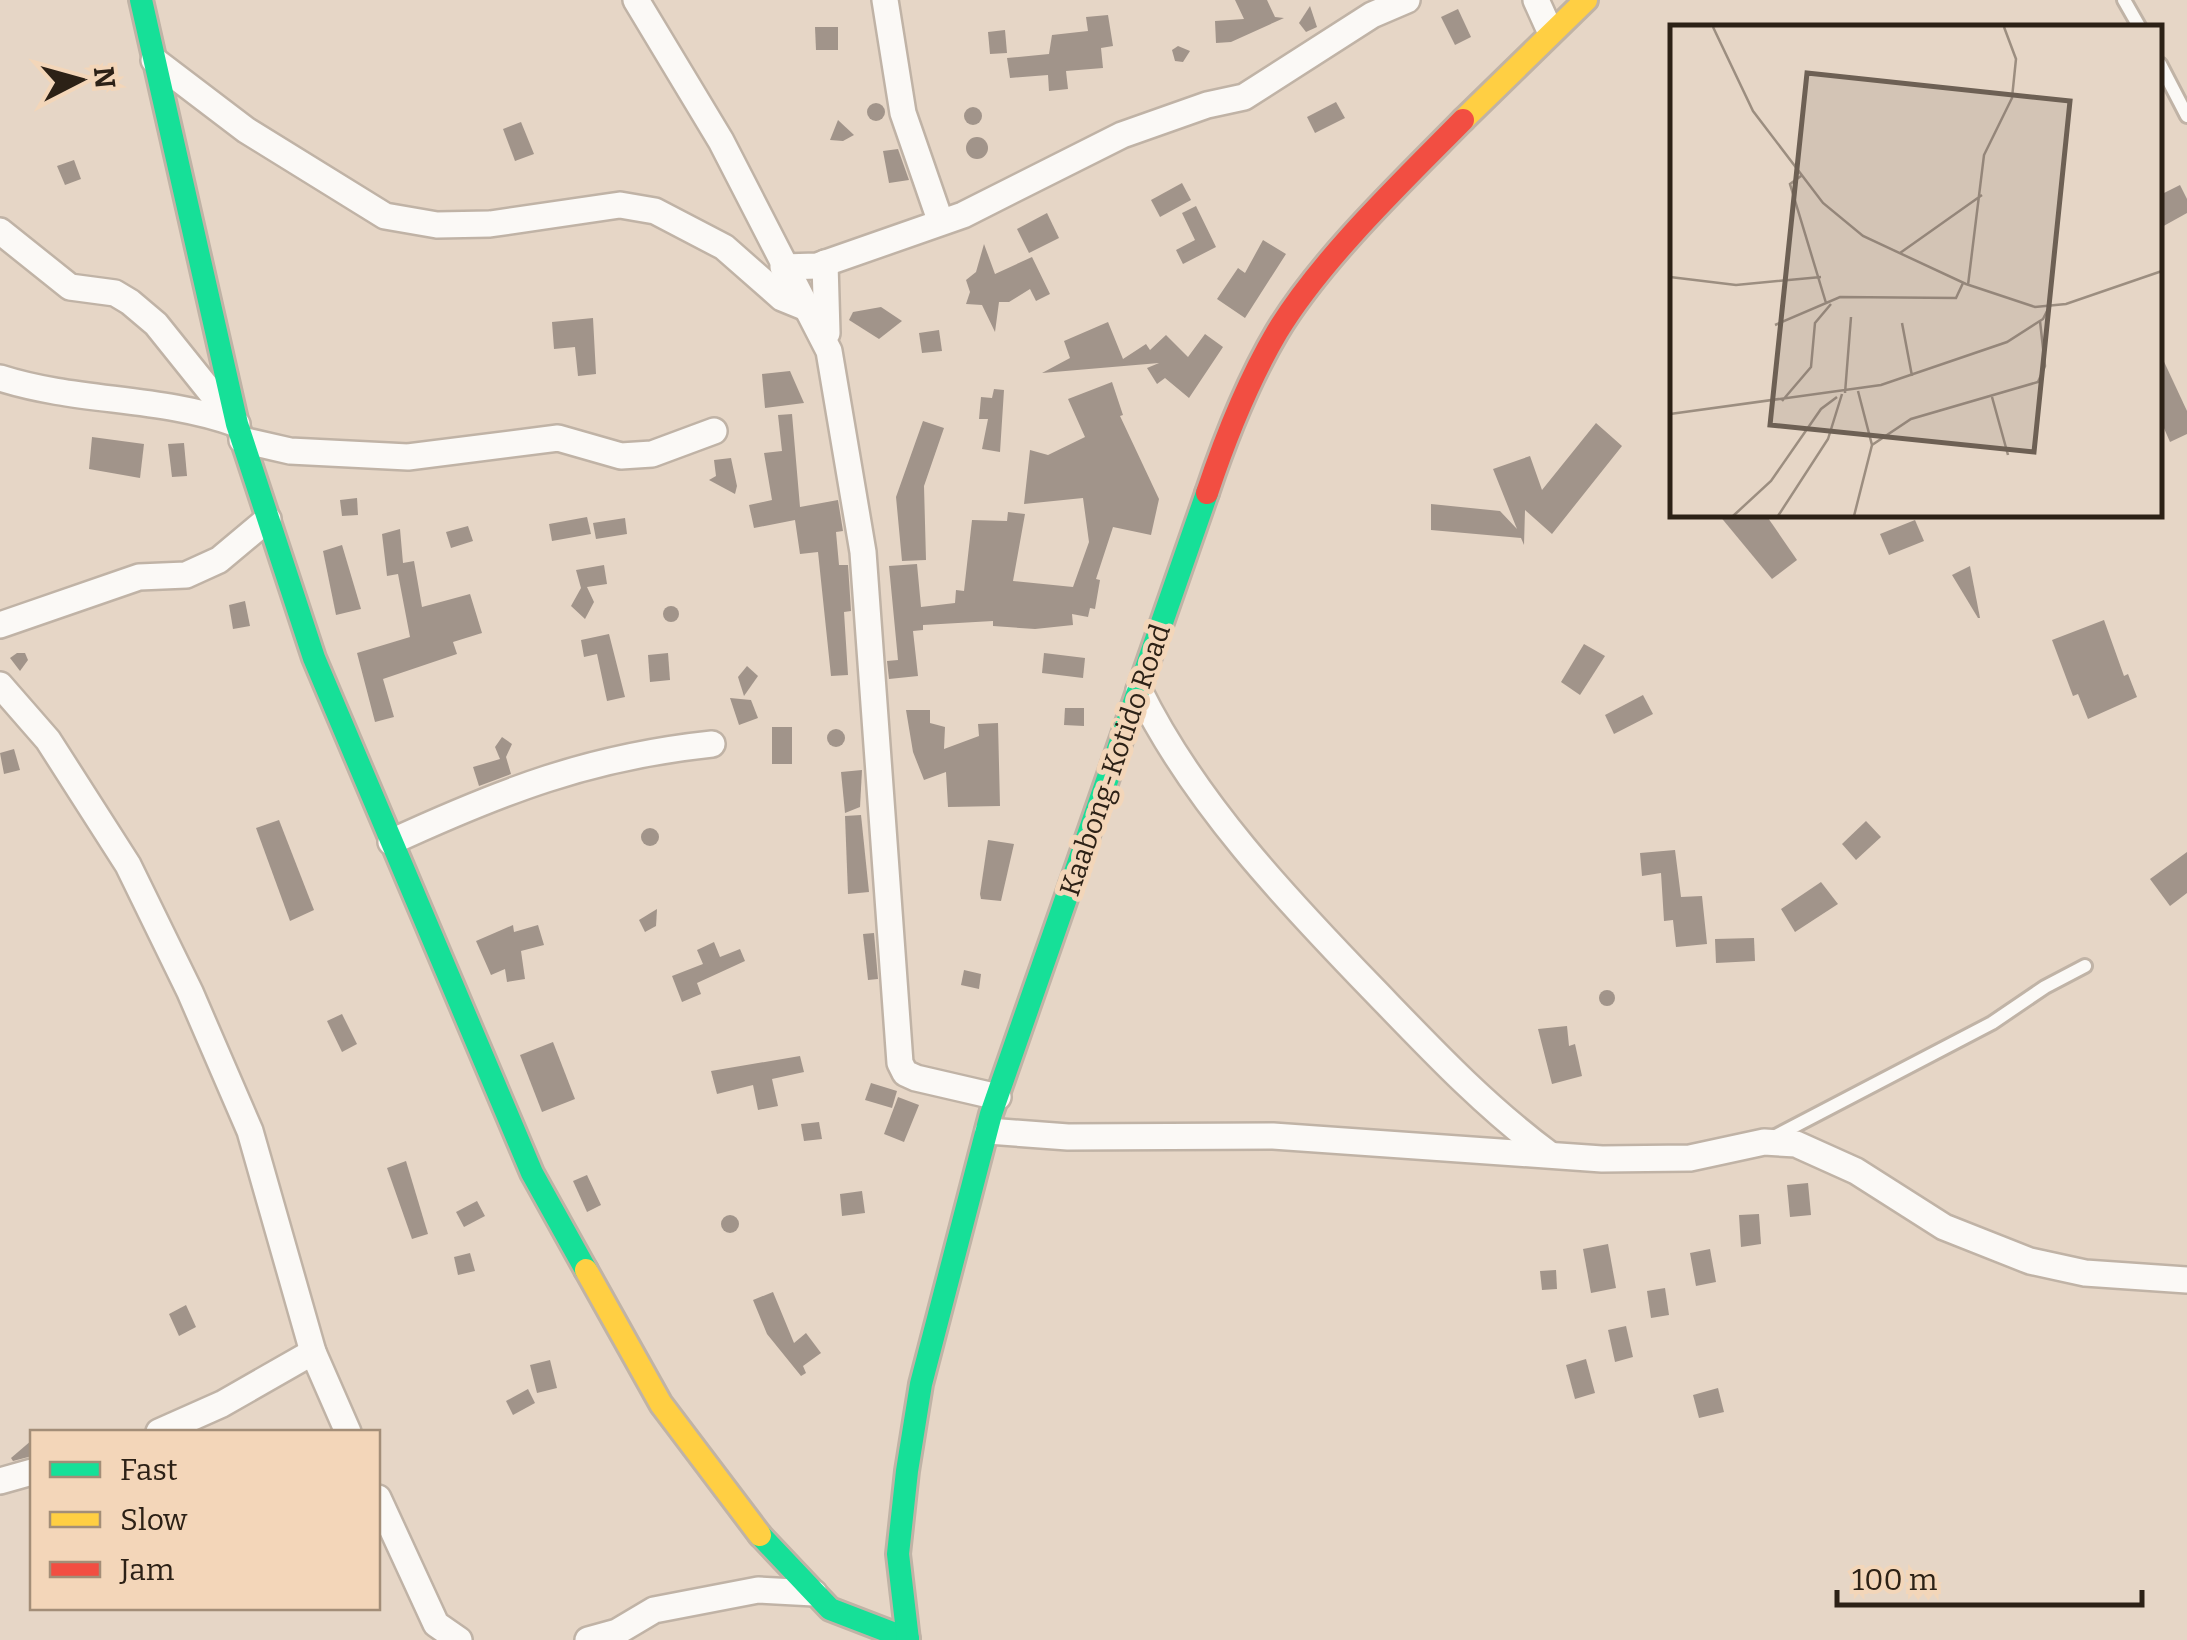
<svg xmlns="http://www.w3.org/2000/svg" width="2187" height="1640" font-family="Bitter,serif">
<style>
.building{fill:#a1948a}
.lines{fill:none;stroke-linecap:round;stroke-linejoin:round}
.lane-casing{stroke:#c0b3a6;stroke-width:18}
.street-casing{stroke:#c0b3a6;stroke-width:30}
.fast-casing{stroke:#c0b3a6;stroke-width:28}
.slow-casing{stroke:#c0b3a6;stroke-width:28}
.jam-casing{stroke:#c0b3a6;stroke-width:28}
.lane{stroke:#fbf9f6;stroke-width:12}
.street{stroke:#fbf9f6;stroke-width:25}
.fast{stroke:#16e098;stroke-width:22}
.slow{stroke:#ffcf43;stroke-width:22}
.jam{stroke:#f24e42;stroke-width:22}
.labels{text-anchor:middle;dominant-baseline:central;stroke-width:10;stroke-linejoin:round;paint-order:stroke}
.street-label{font-size:28px;fill:#2c2116;stroke:#f3d6b9}
.inset-road{fill:none;stroke:#9c8e80;stroke-width:2.5}
.view{fill:#6d6054;fill-opacity:0.15;stroke:#6d6054;stroke-width:5}
.inset-edge{fill:none;stroke:#2c2116;stroke-width:5}
</style>
<rect width="100%" height="100%" fill="#e6d6c6"/>
<!-- building -->
<g class="building">
<polygon points="1235,0 1267,0 1275,17 1284,18 1231,42 1216,43 1215,21 1244,19"/>
<polygon points="1310,6 1317,27 1306,32 1299,23"/>
<polygon points="1458,9 1471,37 1455,45 1441,17"/>
<polygon points="1108,15 1113,46 1101,48 1103,68 1066,71 1068,89 1049,91 1048,75 1010,78 1007,58 1049,54 1052,35 1088,31 1086,17"/>
<polygon points="815,27 838,27 838,50 816,50"/>
<polygon points="1005,30 1007,53 990,54 988,32"/>
<polygon points="1178,46 1190,51 1183,62 1175,61 1172,50"/>
<polygon points="1336,102 1345,118 1315,133 1307,117"/>
<circle cx="876" cy="112" r="9"/>
<circle cx="973" cy="116" r="9"/>
<polygon points="838,120 854,135 843,141 830,140"/>
<polygon points="521,122 534,154 515,161 503,129"/>
<circle cx="977" cy="148" r="11"/>
<polygon points="898,149 909,180 889,183 883,151"/>
<polygon points="74,160 81,179 65,185 57,166"/>
<polygon points="1182,183 1191,200 1160,217 1151,200"/>
<polygon points="2180,185 2187,199 2187,213 2160,228 2160,195"/>
<polygon points="1196,206 1216,247 1183,264 1176,250 1195,240 1182,213"/>
<polygon points="1047,213 1059,238 1029,253 1017,229"/>
<polygon points="1263,240 1286,254 1245,318 1217,299 1238,268 1245,273"/>
<polygon points="984,244 995,274 1032,257 1050,294 1036,301 1030,289 1009,302 999,302 995,332 982,305 966,304 970,292 966,280 976,272"/>
<polygon points="881,307 902,321 879,339 849,320 853,312"/>
<polygon points="593,318 596,374 578,376 575,347 554,349 552,322"/>
<polygon points="1108,322 1123,359 1146,344 1150,350 1166,335 1188,357 1205,334 1223,347 1189,398 1165,378 1157,384 1147,368 1159,363 1042,373 1070,358 1064,341"/>
<polygon points="939,330 942,351 922,353 919,333"/>
<polygon points="2160,353 2187,411 2187,434 2170,442 2160,419"/>
<polygon points="790,371 804,403 765,408 762,374"/>
<polygon points="1112,382 1123,415 1120,416 1159,499 1151,535 1113,527 1096,579 1100,580 1095,609 1090,608 1088,617 1072,614 1073,625 1035,629 993,626 993,621 923,625 923,630 913,631 918,676 889,679 887,661 898,660 889,566 917,564 921,607 955,603 956,590 964,591 972,520 1007,521 1008,512 1025,514 1013,581 1073,587 1089,542 1083,498 1024,504 1030,450 1048,455 1085,437 1068,399"/>
<polygon points="994,389 1004,390 1000,452 982,449 988,419 979,419 981,397 992,398"/>
<polygon points="792,414 800,507 838,500 843,531 836,532 839,565 848,565 851,611 844,612 848,675 831,676 818,552 800,554 795,520 754,528 749,505 772,500 764,453 782,451 778,415"/>
<polygon points="923,421 944,428 924,486 926,560 902,561 896,497"/>
<polygon points="1596,423 1622,446 1552,534 1525,510 1524,545 1521,538 1431,530 1431,504 1500,511 1517,529 1493,469 1530,456 1542,490"/>
<polygon points="92,437 144,444 140,478 89,469"/>
<polygon points="184,443 187,476 172,477 168,444"/>
<polygon points="731,458 737,486 735,494 709,480 716,476 714,460"/>
<polygon points="357,498 358,515 342,516 340,500"/>
<polygon points="1719,515 1766,515 1797,560 1772,579"/>
<polygon points="587,517 591,534 552,541 549,524"/>
<polygon points="625,518 627,534 596,539 593,523"/>
<polygon points="1915,520 1924,541 1889,555 1880,534"/>
<polygon points="468,526 473,541 451,548 446,532"/>
<polygon points="400,529 403,563 414,561 422,607 470,594 482,633 453,642 457,654 383,679 394,717 375,722 357,653 410,637 398,574 387,576 382,534"/>
<polygon points="342,545 361,609 336,615 323,551"/>
<polygon points="604,565 607,584 587,587 594,602 585,619 571,606 581,588 576,570"/>
<polygon points="1970,566 1980,618 1978,618 1952,575"/>
<polygon points="245,601 250,626 233,629 229,605"/>
<circle cx="671" cy="614" r="8"/>
<polygon points="2104,620 2124,676 2128,674 2137,697 2088,719 2078,694 2073,696 2052,640"/>
<polygon points="609,634 625,697 607,701 597,654 584,657 581,640"/>
<polygon points="1584,644 1605,656 1580,695 1561,682"/>
<polygon points="17,653 25,653 28,660 20,671 10,658"/>
<polygon points="668,653 670,680 650,682 648,655"/>
<polygon points="1044,653 1085,658 1083,678 1042,673"/>
<polygon points="747,666 758,676 744,696 738,677"/>
<polygon points="1643,695 1653,714 1614,734 1605,715"/>
<polygon points="730,698 751,700 758,718 739,725"/>
<polygon points="1065,708 1084,708 1084,726 1064,725"/>
<polygon points="906,710 930,710 930,723 945,727 944,749 979,736 978,724 998,723 1000,806 948,807 946,772 924,780 913,752"/>
<rect x="772" y="727" width="20" height="37"/>
<circle cx="836" cy="738" r="9"/>
<polygon points="502,737 512,744 506,757 511,774 479,786 473,767 500,759 495,747"/>
<polygon points="14,749 20,770 4,774 0,753"/>
<polygon points="862,770 860,807 845,813 841,772"/>
<polygon points="861,815 869,892 848,894 845,816"/>
<polygon points="279,820 314,910 290,921 256,828"/>
<polygon points="1866,821 1881,837 1856,860 1842,844"/>
<circle cx="650" cy="837" r="9"/>
<polygon points="988,840 1014,844 1001,901 981,899 980,894"/>
<polygon points="1675,850 1681,897 1702,896 1707,944 1676,947 1673,920 1664,921 1661,873 1642,876 1640,853"/>
<polygon points="2187,852 2187,893 2170,906 2150,879"/>
<polygon points="1821,882 1838,904 1795,932 1781,909"/>
<polygon points="657,909 656,926 645,932 639,920"/>
<polygon points="513,925 514,932 538,925 544,945 521,951 525,979 507,982 505,969 491,975 476,941"/>
<polygon points="874,933 878,979 868,980 863,934"/>
<polygon points="1754,938 1755,961 1716,963 1715,939"/>
<polygon points="714,942 720,957 740,949 745,961 697,983 701,994 682,1002 672,976 703,964 697,950"/>
<polygon points="964,970 981,974 979,989 961,985"/>
<circle cx="1607" cy="998" r="8"/>
<polygon points="342,1014 357,1044 342,1052 327,1021"/>
<polygon points="1567,1026 1569,1046 1575,1044 1582,1076 1552,1084 1538,1029"/>
<polygon points="553,1042 575,1099 542,1112 520,1055"/>
<polygon points="800,1056 804,1072 772,1079 778,1106 758,1110 753,1085 717,1094 711,1071"/>
<polygon points="871,1083 897,1091 892,1108 865,1100"/>
<polygon points="898,1097 919,1105 904,1142 884,1134"/>
<polygon points="819,1122 822,1139 804,1141 801,1124"/>
<polygon points="406,1161 428,1234 412,1239 387,1168"/>
<polygon points="587,1175 601,1205 587,1212 573,1181"/>
<polygon points="1808,1183 1811,1215 1790,1217 1787,1185"/>
<polygon points="862,1191 865,1213 842,1216 840,1194"/>
<polygon points="477,1201 485,1216 464,1227 456,1212"/>
<polygon points="1759,1214 1761,1244 1741,1247 1739,1215"/>
<circle cx="730" cy="1224" r="9"/>
<polygon points="1608,1244 1616,1288 1591,1293 1583,1249"/>
<polygon points="1710,1249 1716,1282 1696,1286 1690,1253"/>
<polygon points="470,1253 475,1271 458,1275 454,1257"/>
<polygon points="1556,1270 1557,1289 1542,1290 1540,1271"/>
<polygon points="1665,1288 1669,1315 1651,1318 1647,1291"/>
<polygon points="773,1292 794,1343 806,1333 821,1353 803,1366 806,1373 801,1376 767,1334 753,1300"/>
<polygon points="186,1305 196,1327 179,1336 169,1314"/>
<polygon points="1626,1326 1633,1357 1615,1362 1608,1330"/>
<polygon points="1586,1359 1595,1393 1575,1399 1566,1365"/>
<polygon points="550,1360 557,1388 537,1393 530,1365"/>
<polygon points="1718,1388 1724,1412 1699,1418 1693,1395"/>
<polygon points="528,1389 535,1403 513,1415 506,1401"/>
<polygon points="32,1440 32,1456 13,1461 11,1458"/>
</g>
<g class="lines">
<!-- lane casing -->
<g class="lane-casing">
<g id="lane">
<polyline points="2124,0 2140,28"/>
<polyline points="2160,64 2187,116"/>
<polyline points="1768,1140 1992,1023 2045,987 2085,966"/>
</g>
</g>
<!-- street casing -->
<g class="street-casing">
<g id="street">
<polyline points="636,0 721,141 829,351 863,552 900,1063 905,1073 916,1078 998,1097"/>
<polyline points="885,0 903,113 940,220"/>
<polyline points="1536,0 1550,31"/>
<polyline points="154,60 246,130 385,216 437,225 490,224 620,205 655,211 724,247 782,298 809,309"/>
<polyline points="0,231 70,287 115,293 130,302 156,324 233,420"/>
<polyline points="825,263 827,333"/>
<polyline points="783,267 817,266 963,215 1122,135 1207,105 1244,97 1372,15 1407,0"/>
<path d="M 0,378 C 78,403 160,396 237,424"/>
<polyline points="242,440 290,451 408,457 558,438 621,456 652,454 714,431"/>
<polyline points="0,625 139,577 186,575 219,560 268,519"/>
<polyline points="0,685 48,740 128,865 190,992 250,1131 313,1352 348,1432"/>
<path d="M 1139,690 C 1194,802 1286,899 1372,988 C 1429,1047 1483,1105 1549,1154"/>
<path d="M 391,842 C 502,791 589,757 712,744"/>
<polyline points="988,1131 1068,1137 1273,1136 1602,1159 1690,1158 1764,1142 1796,1144 1856,1171 1944,1227 2030,1261 2085,1273 2187,1280"/>
<polyline points="159,1432 222,1404 313,1352"/>
<polyline points="0,1481 32,1472"/>
<polyline points="378,1498 436,1624 459,1640"/>
<polyline points="588,1640 617,1632 654,1610 758,1590 814,1593"/>
</g>
</g>
<!-- fast casing -->
<g class="fast-casing">
<g id="fast">
<polyline points="141,0 237,424 314,658 532,1173 586,1270"/>
<polyline points="760,1535 830,1609 908,1639"/>
<polyline points="908,1640 898,1554 907,1471 921,1384 991,1114 1207,493"/>
</g>
</g>
<!-- slow casing -->
<g class="slow-casing">
<g id="slow">
<polyline points="1463,120 1586,0"/>
<polyline points="586,1270 661,1404 760,1535"/>
</g>
</g>
<!-- jam casing -->
<g class="jam-casing">
<path id="jam" d="M 1207,493 C 1225,439 1248,381 1277,332 C 1321,259 1403,181 1463,120"/>
</g>
<!-- lane -->
<use href="#lane" class="lane"/>
<!-- street -->
<use href="#street" class="street"/>
<!-- fast -->
<use href="#fast" class="fast"/>
<!-- slow -->
<use href="#slow" class="slow"/>
<!-- jam -->
<use href="#jam" class="jam"/>
</g>
<g class="labels">
<!-- street labels -->
<g class="street-label">
<text transform="translate(1115 760) rotate(-71)">Kaabong-Kotido Road</text>
</g>
</g>
<!-- overview -->
<g transform="translate(1670 25)">
<rect width="492" height="492" fill="#e6d6c6"/>
<path class="inset-road" d="M 43,2 L 83,86 L 153,178 L 193,211 L 296,259 L 365,282 L 396,279 L 492,246M 131,151 L 120,159 L 156,278M 230,228 L 312,170M 0,252 L 66,260 L 151,252M 298,260 L 314,130 L 342,73 L 346,34 L 334,2M 232,298 L 242,351M 105,300 L 170,272 L 286,273 L 293,258M 175,368 L 181,292M 322,372 L 338,430M 112,376 L 141,342 L 145,298 L 161,279M 0,389 L 211,360 L 337,317 L 373,294 L 379,282M 202,420 L 241,394 L 368,357 L 375,341 L 370,296M 63,491 L 101,456 L 151,384 L 167,372M 108,491 L 158,414 L 172,369M 184,491 L 202,420 L 188,366"/>
<path class="view" d="M 137,48 L 400,76 L 364,427 L 100,400 Z"/>
<rect width="492" height="492" class="inset-edge"/>
</g>
<!-- legend -->
<rect x="30" y="1430" width="350" height="180" fill="#f3d6b9" stroke="#a38e78" stroke-width="2.5"/>
<rect x="50" y="1462" width="50" height="15" fill="#16e098" stroke="#a38e78" stroke-width="2.5"/>
<text x="120" y="1480" font-size="30" fill="#2c2116">Fast</text>
<rect x="50" y="1512" width="50" height="15" fill="#ffcf43" stroke="#a38e78" stroke-width="2.5"/>
<text x="120" y="1530" font-size="30" fill="#2c2116">Slow</text>
<rect x="50" y="1562" width="50" height="15" fill="#f24e42" stroke="#a38e78" stroke-width="2.5"/>
<text x="120" y="1580" font-size="30" fill="#2c2116">Jam</text>
<!-- north arrow -->
<g transform="translate(80 80) rotate(84)" stroke="#f3d6b9" stroke-width="8" paint-order="stroke">
<path d="M0-8L18 38L0 25L-18 38Z" fill="#2c2116"/>
<text y="-15" font-size="28" font-weight="bold" text-anchor="middle" fill="#2c2116">N</text>
</g>
<!-- scale -->
<path d="M1837 1590v15h305v-15" fill="none" stroke="#2c2116" stroke-width="5"/>
<text x="1852" y="1590" font-size="30" fill="#2c2116" stroke="#f3d6b9" stroke-width="8" paint-order="stroke">100 m</text>
</svg>
